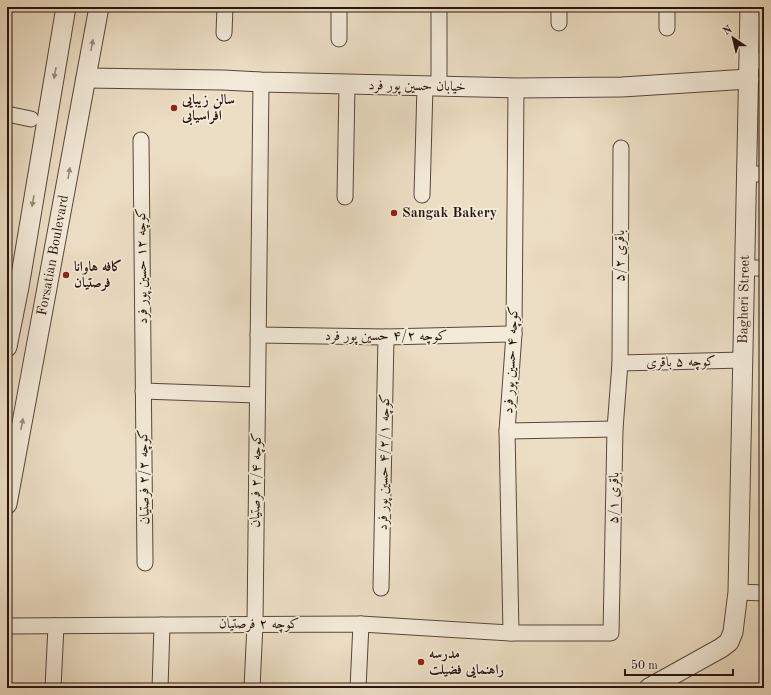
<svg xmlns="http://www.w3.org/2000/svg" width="771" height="695" font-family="'Old Standard TT',Amiri,serif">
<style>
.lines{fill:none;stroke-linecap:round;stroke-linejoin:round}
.minor-casing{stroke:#59463a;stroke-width:17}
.tertiary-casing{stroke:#59463a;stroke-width:21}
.minor{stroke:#f3ead9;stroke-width:15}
.tertiary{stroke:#f3ead9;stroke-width:19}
.oneway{fill:#988a7d}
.poi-dot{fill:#8f2418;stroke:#f3ead9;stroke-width:1.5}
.labels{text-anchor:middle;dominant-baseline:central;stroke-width:3.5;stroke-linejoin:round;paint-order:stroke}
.street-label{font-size:14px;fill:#28140c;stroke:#f3ead9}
.poi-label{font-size:14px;font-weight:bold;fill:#28140c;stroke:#f3ead9;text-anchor:start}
</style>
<rect width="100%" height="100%" fill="#ecdec4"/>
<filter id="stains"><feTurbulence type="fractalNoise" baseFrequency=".005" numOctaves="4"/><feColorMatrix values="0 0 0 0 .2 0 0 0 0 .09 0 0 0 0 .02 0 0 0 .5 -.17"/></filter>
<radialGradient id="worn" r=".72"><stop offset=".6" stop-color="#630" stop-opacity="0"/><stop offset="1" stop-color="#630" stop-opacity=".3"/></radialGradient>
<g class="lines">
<!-- minor casing -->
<g class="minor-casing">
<g id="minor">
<polyline points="667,7 667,28"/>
<polyline points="559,23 559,7"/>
<polyline points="224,33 225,7"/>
<polyline points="339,39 339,7"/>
<polyline points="749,61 764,61"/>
<polyline points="439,86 439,7"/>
<polyline points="7,114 31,119"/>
<polyline points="141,140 145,563"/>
<polyline points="747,174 764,174"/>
<polyline points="422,195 425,86"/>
<polyline points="345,197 347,85"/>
<polyline points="745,268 764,268"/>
<polyline points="258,335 386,337 514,334"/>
<polyline points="620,363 743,360"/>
<polyline points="143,391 257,395"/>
<polyline points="507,431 615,429"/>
<polyline points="381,588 386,337"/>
<polyline points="738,592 764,593"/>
<polyline points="7,626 361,624 511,633 611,633 615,429 620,363 621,148"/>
<polyline points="511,633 507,431 514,334 516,88"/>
<polyline points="53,688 56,626"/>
<polyline points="160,688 162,625"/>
<polyline points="252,688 255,624 261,82"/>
<polyline points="358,688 361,624"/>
</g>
</g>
<!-- tertiary casing -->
<g class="tertiary-casing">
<g id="tertiary">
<polyline points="86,78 223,80 261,82 516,88 622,87 749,79"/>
<polyline points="7,347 19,287 66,7"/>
<path id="s1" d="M 7,504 L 99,7"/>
<path id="s2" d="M 649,688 L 721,648 L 729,642 L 733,632 L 738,592 L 750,7"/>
</g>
</g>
<!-- minor -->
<use href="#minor" class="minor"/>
<!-- tertiary -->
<use href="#tertiary" class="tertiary"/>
</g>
<!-- one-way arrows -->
<defs><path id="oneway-solid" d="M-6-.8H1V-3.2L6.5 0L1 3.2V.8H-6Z"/></defs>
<g class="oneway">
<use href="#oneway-solid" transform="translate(92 45) rotate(-79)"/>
<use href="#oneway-solid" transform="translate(55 73) rotate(100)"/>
<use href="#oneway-solid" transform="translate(69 173) rotate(-80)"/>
<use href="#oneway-solid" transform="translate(33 201) rotate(100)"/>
<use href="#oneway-solid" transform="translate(22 424) rotate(-79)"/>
</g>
<!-- markers -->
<g class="poi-dot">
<circle cx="174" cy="108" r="4"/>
<circle cx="394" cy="213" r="4"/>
<circle cx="66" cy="275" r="4"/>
<circle cx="421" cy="662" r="4"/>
</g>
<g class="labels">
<!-- street labels -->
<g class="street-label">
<text transform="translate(417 86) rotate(1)">خیابان حسین پور فرد</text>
<text stroke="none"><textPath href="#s1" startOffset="253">Forsatian Boulevard</textPath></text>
<text transform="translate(620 256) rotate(-90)">باقری ۵/۲</text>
<text transform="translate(142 266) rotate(-91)">کوچه ۱۲ حسین پور فرد</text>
<text stroke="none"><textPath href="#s2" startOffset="436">Bagheri Street</textPath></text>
<text x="386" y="336">کوچه ۴/۲ حسین پور فرد</text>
<text transform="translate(511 360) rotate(-87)">کوچه ۴ حسین پور فرد</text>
<text transform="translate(681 362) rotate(-1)">کوچه ۵ باقری</text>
<text transform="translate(384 462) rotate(-89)">کوچه ۴/۲/۱ حسین پور فرد</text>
<text transform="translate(144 477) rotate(-91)">کوچه ۲/۲ فرصتیان</text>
<text transform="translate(256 480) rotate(-89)">کوچه ۲/۴ فرصتیان</text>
<text transform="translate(614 498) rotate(-89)">باقری ۵/۱</text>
<text x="259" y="624">کوچه ۲ فرصتیان</text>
</g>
<!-- poi labels -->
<g class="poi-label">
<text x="182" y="100">سالن زیبایی<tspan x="182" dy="16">افراسیابی</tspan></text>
<text x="402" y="213">Sangak Bakery</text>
<text x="74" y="267">کافه هاوانا<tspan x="74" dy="16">فرصتیان</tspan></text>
<text x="429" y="654">مدرسه<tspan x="429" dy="16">راهنمایی فضیلت</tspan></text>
</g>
</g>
<!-- margin -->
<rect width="771" height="695" fill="none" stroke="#ecdec4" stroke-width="24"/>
<rect x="8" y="8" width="755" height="679" fill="none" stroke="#28140c" stroke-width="2"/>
<rect x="12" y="12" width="747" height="671" fill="none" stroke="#28140c"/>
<!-- north arrow -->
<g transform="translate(733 38) rotate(325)" stroke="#f3ead9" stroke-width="3" paint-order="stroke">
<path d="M0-3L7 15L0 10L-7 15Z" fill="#28140c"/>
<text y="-6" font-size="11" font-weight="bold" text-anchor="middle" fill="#28140c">N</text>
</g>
<!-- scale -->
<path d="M625 669v6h108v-6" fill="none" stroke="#28140c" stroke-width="2"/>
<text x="631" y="669" font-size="12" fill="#28140c" stroke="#f3ead9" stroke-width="3" paint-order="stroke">50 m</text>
<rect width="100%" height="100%" filter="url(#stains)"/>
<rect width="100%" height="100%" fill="url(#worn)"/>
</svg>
